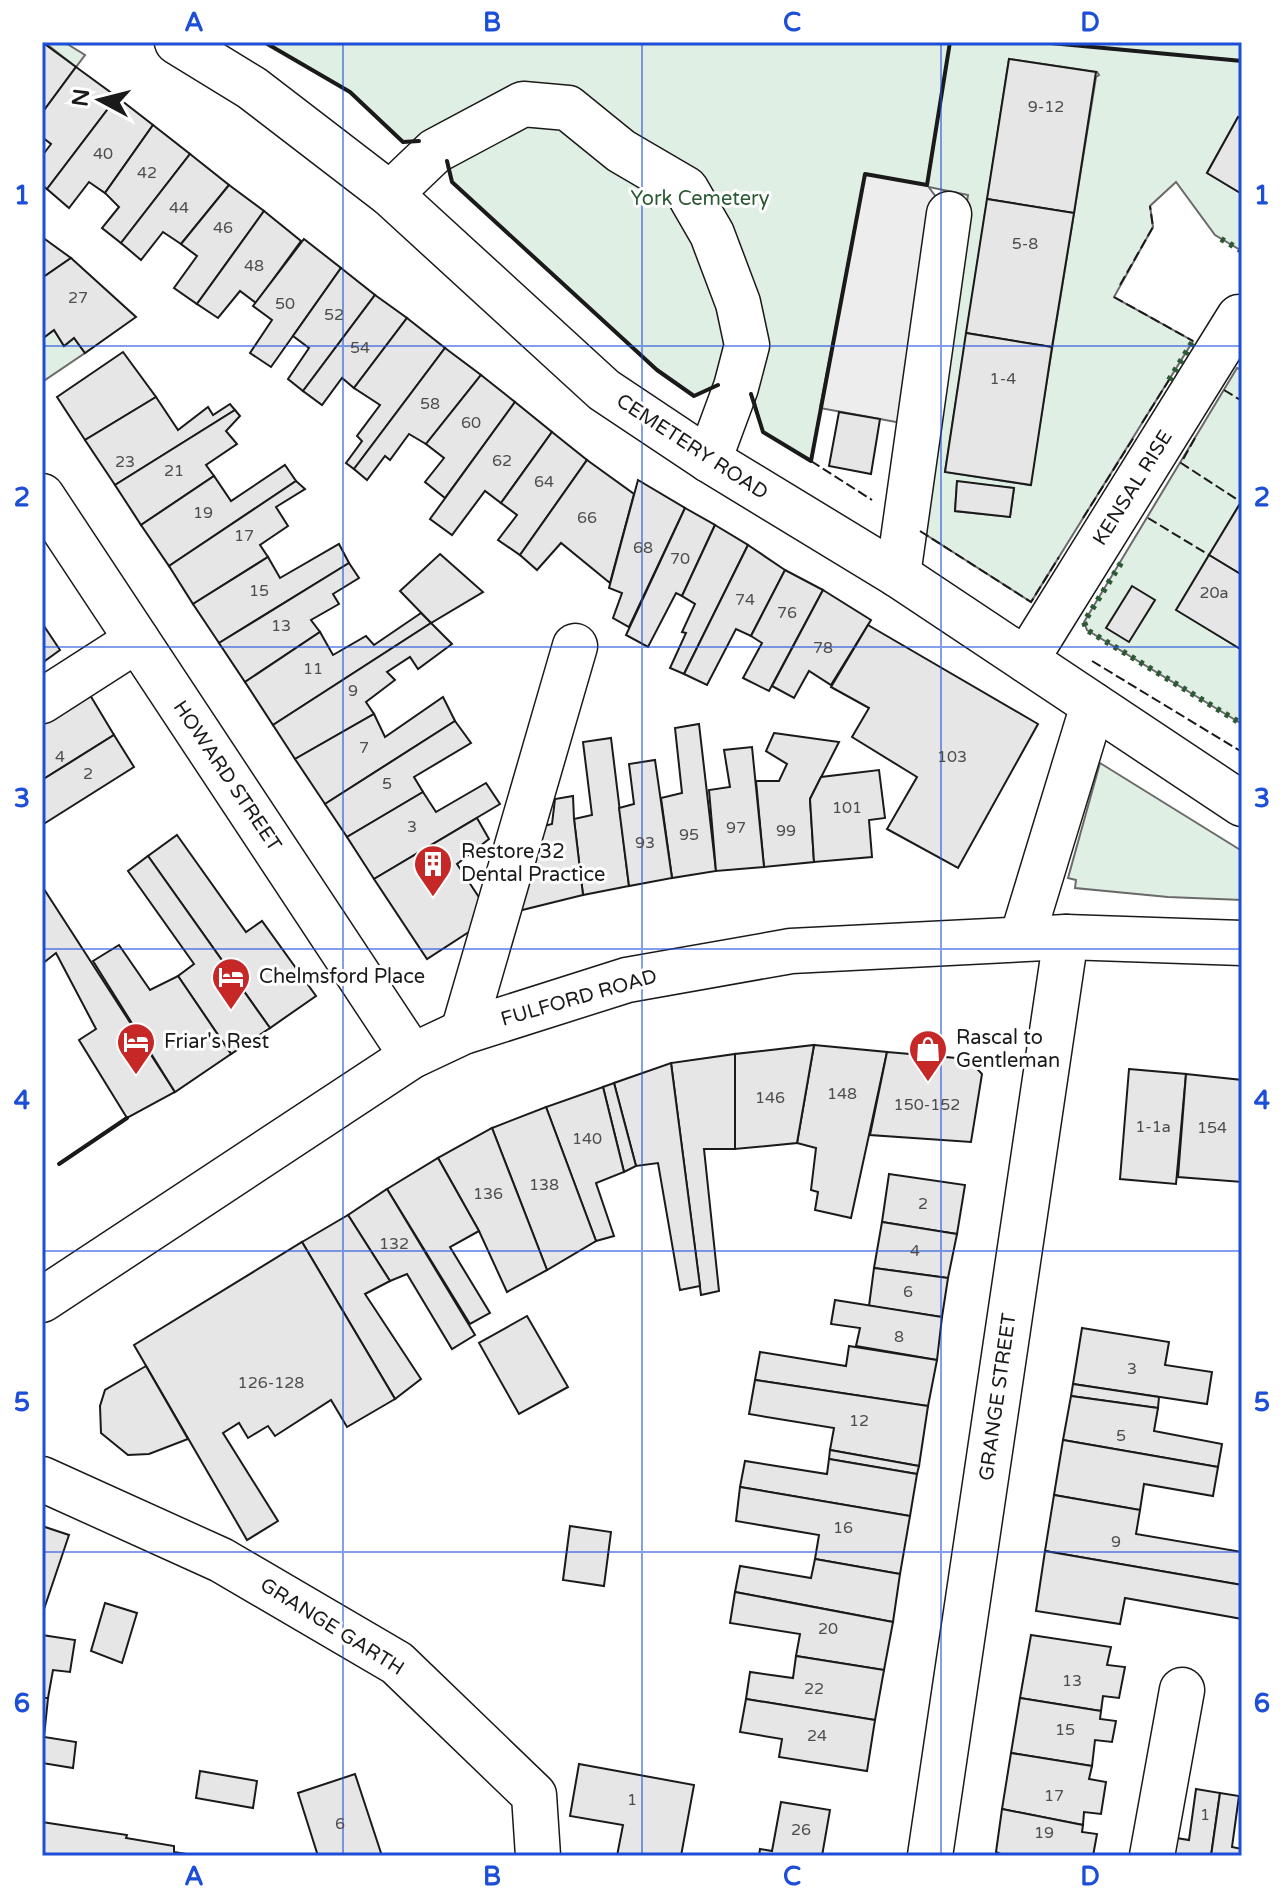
<svg xmlns="http://www.w3.org/2000/svg" width="1284" height="1898" font-family="'Varela Round',sans-serif">
<style>
.green{fill:#e0efe3;stroke:#6a6a6a;stroke-width:2;fill-rule:evenodd}
.parking{fill:#ededed;stroke:#6a6a6a;stroke-width:2}
.building{fill:#e6e6e6;stroke:#1a1a1a;stroke-width:2}
.lines{fill:none;stroke-linecap:round;stroke-linejoin:round}
.minor-casing{stroke:#1a1a1a;stroke-width:47}
.major-casing{stroke:#1a1a1a;stroke-width:47}
.minor{stroke:#fff;stroke-width:44}
.major{stroke:#fff;stroke-width:44}
.hedge{stroke:#2b5a34;stroke-width:6;stroke-dasharray:4 6;stroke-linecap:butt}
.fence{stroke:#1a1a1a;stroke-width:2;stroke-dasharray:10 4;stroke-linecap:butt}
.wall{stroke:#1a1a1a;stroke-width:4}
.grid{fill:none;stroke:#1d4ed8;stroke-width:2;stroke-opacity:0.55}
.labels{text-anchor:middle;dominant-baseline:central;stroke-width:6;stroke-linejoin:round;paint-order:stroke}
.number-label{font-size:16px;fill:#4d4d4d}
.park-label{font-size:20px;fill:#2b5a34;stroke:#fff}
.street-label{font-size:20px;fill:#1a1a1a;stroke:#fff}
.poi-label{font-size:20px;fill:#1a1a1a;stroke:#fff;text-anchor:start}
.neatline{fill:none;stroke:#1d4ed8;stroke-width:3}
.grid-label{font-size:26px;text-anchor:middle;font-weight:bold;fill:#1d4ed8}
</style>
<rect width="100%" height="100%" fill="#fff"/>
<!-- green -->
<g class="green">
<polygon points="44,42 64,42 85,55 76,67"/>
<path d="M 264,42 L 1242,42 L 1242,119 L 1238,117 L 1207,173 L 1242,194 L 1242,251 L 1215,235 L 1176,182 L 1150,206 L 1153,227 L 1114,297 L 1193,341 L 1031,602 L 917,529 L 968,195 L 865,174 L 811,461 L 763,432 L 753,395 L 722,383 L 694,396 L 657,371 L 452,182 L 446,159 L 426,141 L 403,142 L 350,92 ZM 1009,59 L 1097,72 L 1099,75 L 1096,77 L 1030,485 L 945,472 ZM 957,482 L 1014,488 L 1010,517 L 955,511 Z"/>
<polygon points="54,330 64,346 74,338 85,353 42,382 42,339"/>
<polygon points="1237,368 1242,370 1242,500 1177,610 1242,650 1242,724 1087,630 1084,622"/>
<polygon points="1100,763 1242,851 1242,900 1168,897 1075,888 1076,880 1068,878"/>
</g>
<!-- parking -->
<polygon class="parking" points="865,174 927,185 949,214 918,426 820,408"/>
<!-- building -->
<g class="building">
<polygon points="42,42 76,67 42,113"/>
<polygon points="1009,59 1096,72 1074,213 987,199"/>
<polygon points="76,67 117,97 47,189 42,185 42,156 51,144 42,137 42,113"/>
<polygon points="117,97 153,125 105,193 89,182 69,208 47,189"/>
<polygon points="1238,117 1242,119 1242,194 1207,173"/>
<polygon points="153,125 190,154 121,243 102,228 119,207 105,193"/>
<polygon points="190,154 229,185 181,244 163,232 141,260 121,243"/>
<polygon points="229,185 264,211 197,304 174,288 197,256 181,244"/>
<polygon points="987,199 1074,213 1052,347 966,333"/>
<polygon points="264,211 301,241 256,303 240,291 218,318 197,304"/>
<polygon points="42,237 71,258 42,278"/>
<polygon points="304,239 341,268 271,367 250,353 272,320 253,306"/>
<polygon points="71,258 136,317 85,353 74,338 64,346 54,330 42,339 42,278"/>
<polygon points="341,268 375,295 303,391 288,379 309,348 293,336"/>
<polygon points="375,295 407,318 354,388 342,378 322,405 303,391"/>
<polygon points="407,318 445,348 354,469 346,463 362,441 357,436 380,405 354,388"/>
<polygon points="966,333 1052,347 1031,485 945,472"/>
<polygon points="445,348 481,375 426,444 409,434 390,460 385,456 367,480 354,469"/>
<polygon points="123,352 156,397 85,440 57,397"/>
<polygon points="481,375 515,402 445,498 425,482 444,458 426,444"/>
<polygon points="156,397 178,430 208,407 213,415 230,404 235,410 115,485 85,440"/>
<polygon points="515,402 552,432 501,503 485,491 452,535 430,519"/>
<polygon points="235,410 240,416 226,431 237,444 206,465 214,476 141,525 115,485"/>
<polygon points="839,412 880,419 871,474 829,466"/>
<polygon points="552,432 587,460 520,555 498,540 517,515 501,503"/>
<polygon points="587,460 634,494 610,583 561,543 537,570 520,555"/>
<polygon points="285,465 296,481 169,566 141,525 214,476 231,501"/>
<polygon points="638,480 685,508 629,627 613,618 622,593 609,588"/>
<polygon points="296,481 305,489 276,507 288,526 260,545 268,557 193,604 169,566"/>
<polygon points="957,481 1014,488 1010,517 955,511"/>
<polygon points="1241,502 1242,503 1242,575 1209,555"/>
<polygon points="685,508 715,525 682,596 676,593 648,647 626,635"/>
<polygon points="715,525 748,545 684,674 670,668 686,633 682,632 695,604 682,596"/>
<polygon points="339,544 349,563 219,643 193,604 268,557 280,578"/>
<polygon points="748,545 785,570 751,636 736,629 707,685 684,674"/>
<polygon points="440,554 483,592 431,623 400,591"/>
<polygon points="1209,555 1242,575 1242,650 1176,610"/>
<polygon points="349,563 359,578 333,594 339,604 311,620 320,632 245,682 219,643"/>
<polygon points="785,570 823,590 769,691 743,678 762,643 751,636"/>
<polygon points="1132,586 1155,600 1129,642 1106,628"/>
<polygon points="823,590 871,620 831,685 809,671 794,698 772,686"/>
<polygon points="421,613 431,623 273,725 245,682 320,632 333,655 366,636 374,645"/>
<polygon points="42,623 60,650 42,663"/>
<polygon points="431,623 452,644 418,669 410,657 387,672 395,680 366,702 374,714 295,759 273,725"/>
<polygon points="868,625 1038,724 958,868 887,829 917,777 852,737 869,708 831,687"/>
<polygon points="90,695 114,735 42,780 42,725"/>
<polygon points="443,697 455,721 325,804 295,759 374,714 385,737"/>
<polygon points="455,721 471,743 414,777 423,792 347,837 325,804"/>
<polygon points="699,724 716,871 672,878 661,798 682,793 675,728"/>
<polygon points="774,733 839,742 810,799 814,862 764,867 756,781 779,781 787,764 766,751"/>
<polygon points="114,735 134,767 42,825 42,780"/>
<polygon points="611,738 629,886 583,895 574,819 592,815 583,742"/>
<polygon points="752,747 764,867 716,871 709,790 730,787 724,750"/>
<polygon points="655,760 672,878 629,886 619,808 634,804 629,764"/>
<polygon points="879,770 885,818 869,820 872,857 814,862 810,799 821,777"/>
<polygon points="486,783 500,804 374,879 347,837 423,792 436,812"/>
<polygon points="573,796 574,819 583,895 510,913 536,828 552,824 555,799"/>
<polygon points="477,818 489,839 457,864 492,917 427,959 374,879"/>
<polygon points="177,835 246,932 262,921 316,996 270,1028 148,856"/>
<polygon points="148,856 270,1028 231,1054 178,976 194,964 128,871"/>
<polygon points="42,886 175,1092 127,1118 79,1040 96,1029 56,953 42,964"/>
<polygon points="119,945 150,990 178,976 231,1054 175,1092 93,961"/>
<polygon points="814,1045 887,1052 851,1218 815,1210 818,1192 811,1190 816,1148 797,1143"/>
<polygon points="814,1045 797,1143 735,1149 735,1054"/>
<polygon points="887,1052 968,1059 982,1074 971,1142 870,1135"/>
<polygon points="735,1054 735,1149 704,1149 719,1291 701,1295 671,1063"/>
<polygon points="671,1063 700,1286 680,1290 658,1163 636,1166 614,1083"/>
<polygon points="1129,1069 1186,1074 1176,1184 1120,1179"/>
<polygon points="1186,1074 1242,1080 1242,1182 1178,1177"/>
<polygon points="614,1083 636,1166 624,1172 603,1087"/>
<polygon points="603,1087 624,1172 596,1183 614,1236 596,1241 546,1107"/>
<polygon points="546,1107 596,1241 547,1270 492,1128"/>
<polygon points="492,1128 547,1270 507,1292 479,1231 438,1158"/>
<polygon points="438,1158 479,1231 450,1247 490,1313 470,1324 387,1189"/>
<polygon points="889,1174 965,1185 957,1234 882,1222"/>
<polygon points="387,1189 475,1335 452,1349 407,1274 390,1281 348,1215"/>
<polygon points="348,1215 390,1281 365,1294 421,1379 395,1399 302,1242"/>
<polygon points="882,1222 957,1234 948,1278 874,1268"/>
<polygon points="302,1242 395,1399 347,1427 331,1400 275,1436 268,1426 248,1438 239,1423 223,1433 278,1521 247,1540 134,1345"/>
<polygon points="874,1268 948,1278 942,1317 869,1306"/>
<polygon points="835,1300 942,1317 937,1360 856,1346 860,1328 831,1324"/>
<polygon points="527,1316 568,1387 519,1414 479,1343"/>
<polygon points="1082,1328 1169,1342 1165,1365 1212,1372 1207,1404 1073,1384"/>
<polygon points="849,1346 937,1360 928,1406 755,1380 760,1352 846,1366"/>
<polygon points="146,1366 188,1439 149,1454 128,1455 101,1433 100,1406 105,1390"/>
<polygon points="755,1380 928,1406 919,1466 830,1450 834,1428 749,1414"/>
<polygon points="1073,1384 1159,1397 1158,1408 1071,1396"/>
<polygon points="1071,1396 1158,1408 1154,1431 1222,1444 1218,1467 1063,1440"/>
<polygon points="1063,1440 1218,1467 1213,1496 1144,1484 1140,1510 1054,1495"/>
<polygon points="830,1450 919,1466 917,1474 829,1459"/>
<polygon points="829,1459 917,1474 910,1516 740,1487 745,1461 827,1474"/>
<polygon points="740,1487 910,1516 900,1574 815,1559 819,1535 736,1521"/>
<polygon points="1054,1495 1140,1510 1136,1534 1242,1552 1242,1585 1045,1551"/>
<polygon points="42,1526 69,1535 42,1615"/>
<polygon points="570,1526 611,1532 604,1586 563,1580"/>
<polygon points="1045,1551 1242,1585 1242,1619 1125,1598 1120,1624 1036,1611"/>
<polygon points="815,1559 900,1574 893,1622 735,1592 740,1566 811,1578"/>
<polygon points="735,1592 893,1622 884,1670 796,1656 800,1634 730,1623"/>
<polygon points="105,1603 137,1613 122,1663 91,1651"/>
<polygon points="42,1635 75,1640 70,1672 53,1670 48,1698 42,1698"/>
<polygon points="1031,1635 1111,1647 1107,1665 1125,1667 1119,1698 1103,1696 1101,1711 1020,1698"/>
<polygon points="796,1656 884,1670 875,1720 746,1699 750,1672 793,1678"/>
<polygon points="42,1698 48,1698 44,1737 76,1742 73,1768 42,1763"/>
<polygon points="1020,1698 1101,1711 1100,1719 1116,1721 1112,1742 1095,1740 1092,1766 1011,1753"/>
<polygon points="746,1699 875,1720 867,1771 779,1757 782,1739 740,1732"/>
<polygon points="1011,1753 1092,1766 1089,1779 1106,1782 1101,1814 1084,1812 1083,1825 1002,1809"/>
<polygon points="579,1764 694,1785 681,1856 617,1856 623,1825 570,1816"/>
<polygon points="200,1771 257,1781 253,1808 196,1798"/>
<polygon points="355,1774 382,1856 318,1856 298,1793"/>
<polygon points="1196,1789 1220,1793 1211,1856 1167,1856 1170,1837 1189,1840"/>
<polygon points="1220,1793 1239,1796 1232,1847 1242,1849 1242,1856 1211,1856"/>
<polygon points="781,1802 830,1810 822,1856 759,1856 760,1849 772,1851"/>
<polygon points="1002,1809 1083,1825 1082,1832 1097,1834 1093,1856 1005,1856 996,1852"/>
<polygon points="42,1822 127,1835 126,1838 174,1846 174,1852 199,1856 42,1855"/>
</g>
<g class="lines">
<!-- minor casing -->
<g class="minor-casing">
<g id="minor">
<polyline points="390,194 435,151 523,104 568,108 621,151 686,189 712,234 738,303 747,345 736,387 709,460"/>
<polyline points="42,496 412,1056"/>
<polyline points="898,575 949,214"/>
<polyline points="1026,660 1239,317"/>
<polyline points="42,701 137,640"/>
<polyline points="463,1032 575,646"/>
<polyline points="42,1479 221,1560 397,1663 534,1795 538,1856"/>
<polyline points="930,1856 1066,937"/>
<polyline points="1152,1856 1182,1690"/>
</g>
</g>
<!-- major casing -->
<g class="major-casing">
<g id="major">
<polyline points="177,42 252,88 390,194 604,390 709,460 898,575 1242,804"/>
<polyline points="1022,938 1093,705"/>
<polyline points="42,1300 412,1056 463,1032 627,980 791,951 1066,937 1242,943"/>
</g>
</g>
<!-- minor -->
<use href="#minor" class="minor"/>
<!-- major -->
<use href="#major" class="major"/>
<!-- hedge -->
<g class="hedge">
<polyline points="1221,239 1242,251"/>
<polyline points="1169,380 1193,341"/>
<polyline points="1121,563 1084,622 1087,630 1242,724"/>
</g>
<!-- fence -->
<g class="fence">
<polyline points="1120,285 1153,227 1150,206"/>
<polyline points="1114,297 1193,341"/>
<polyline points="1224,390 1242,401"/>
<polyline points="1142,423 1169,380"/>
<polyline points="1195,438 1181,463 1241,502"/>
<polyline points="811,461 872,500"/>
<polyline points="1083,518 1134,437"/>
<polyline points="1148,518 1209,555"/>
<polyline points="920,531 1031,602 1059,557"/>
<polyline points="1092,661 1242,752"/>
</g>
<!-- wall -->
<g class="wall">
<polyline points="264,42 350,92 403,142 419,141"/>
<polyline points="1040,42 1242,61"/>
<polyline points="447,161 452,182 657,370 694,396 718,385"/>
<polyline points="751,394 763,432 811,461 865,174 927,185 950,42"/>
<polyline points="59,1164 127,1118"/>
</g>
</g>
<!-- grid -->
<path class="grid" d="M 343,42 L 343,1856M 642,42 L 642,1856M 941,42 L 941,1856M 42,346 L 1242,346M 42,647 L 1242,647M 42,949 L 1242,949M 42,1251 L 1242,1251M 42,1552 L 1242,1552"/>
<!-- icons -->
<defs>
<g id="building-pin" transform="scale(2)"><path d="M0 17L-7.5 6A9.5 9.5 0 1 1 7.5 6Z" fill="#c62828" stroke="#fff"/><path d="M-4-6H4V6H1V3H-1V6H-4ZM-2.5-4.3h1.7v1.8h-1.7ZM.8-4.3h1.7v1.8H.8ZM-2.5-1h1.7V.8h-1.7ZM.8-1h1.7V.8H.8Z" fill="#fff"/></g>
<g id="hotel-pin" transform="scale(2)"><path d="M0 17L-7.5 6A9.5 9.5 0 1 1 7.5 6Z" fill="#c62828" stroke="#fff"/><path d="M-6-4.5h1.5V1H6V5H4.5V3h-9V5H-6ZM-4 0a1.8 1.8 0 1 1 3.6 0ZM.5 0V-2.5h3Q6-2.5 6 0Z" fill="#fff"/></g>
<g id="shop-pin" transform="scale(2)"><path d="M0 17L-7.5 6A9.5 9.5 0 1 1 7.5 6Z" fill="#c62828" stroke="#fff"/><path d="M-5-2.5h2.3a2.7 3.5 0 0 1 5.4 0H5L5.5 6h-11ZM-1.5-2.5h3a1.5 2.3 0 0 0-3 0Z" fill="#fff"/></g>
</defs>
<g fill-rule="evenodd">
<use href="#building-pin" x="433" y="864"/>
<use href="#hotel-pin" x="231" y="977"/>
<use href="#hotel-pin" x="136" y="1042"/>
<use href="#shop-pin" x="928" y="1049"/>
</g>
<g class="labels">
<!-- number labels -->
<g class="number-label">
<text x="1046" y="107">9-12</text>
<text x="103" y="154">40</text>
<text x="147" y="173">42</text>
<text x="179" y="208">44</text>
<text x="223" y="228">46</text>
<text x="1025" y="244">5-8</text>
<text x="254" y="266">48</text>
<text x="78" y="298">27</text>
<text x="285" y="304">50</text>
<text x="334" y="315">52</text>
<text x="360" y="348">54</text>
<text x="1003" y="379">1-4</text>
<text x="430" y="404">58</text>
<text x="471" y="423">60</text>
<text x="502" y="461">62</text>
<text x="125" y="462">23</text>
<text x="174" y="471">21</text>
<text x="544" y="482">64</text>
<text x="203" y="513">19</text>
<text x="587" y="518">66</text>
<text x="244" y="536">17</text>
<text x="643" y="548">68</text>
<text x="680" y="559">70</text>
<text x="259" y="591">15</text>
<text x="1214" y="593">20a</text>
<text x="745" y="600">74</text>
<text x="787" y="613">76</text>
<text x="281" y="626">13</text>
<text x="823" y="648">78</text>
<text x="313" y="669">11</text>
<text x="353" y="691">9</text>
<text x="364" y="748">7</text>
<text x="60" y="757">4</text>
<text x="952" y="757">103</text>
<text x="88" y="774">2</text>
<text x="387" y="784">5</text>
<text x="847" y="808">101</text>
<text x="412" y="827">3</text>
<text x="736" y="828">97</text>
<text x="786" y="831">99</text>
<text x="689" y="835">95</text>
<text x="645" y="843">93</text>
<text x="842" y="1094">148</text>
<text x="770" y="1098">146</text>
<text x="927" y="1105">150-152</text>
<text x="1153" y="1127">1-1a</text>
<text x="1212" y="1128">154</text>
<text x="587" y="1139">140</text>
<text x="544" y="1185">138</text>
<text x="488" y="1194">136</text>
<text x="923" y="1204">2</text>
<text x="394" y="1244">132</text>
<text x="915" y="1251">4</text>
<text x="908" y="1292">6</text>
<text x="899" y="1337">8</text>
<text x="1132" y="1369">3</text>
<text x="271" y="1383">126-128</text>
<text x="859" y="1421">12</text>
<text x="1121" y="1436">5</text>
<text x="843" y="1528">16</text>
<text x="1116" y="1542">9</text>
<text x="828" y="1629">20</text>
<text x="1072" y="1681">13</text>
<text x="814" y="1689">22</text>
<text x="1065" y="1730">15</text>
<text x="817" y="1736">24</text>
<text x="1054" y="1796">17</text>
<text x="632" y="1800">1</text>
<text x="1205" y="1815">1</text>
<text x="340" y="1824">6</text>
<text x="801" y="1830">26</text>
<text x="1044" y="1833">19</text>
</g>
<!-- park labels -->
<g class="park-label">
<text x="700" y="199">York Cemetery</text>
</g>
<!-- street labels -->
<g class="street-label">
<text transform="translate(692 447) rotate(33)">CEMETERY ROAD</text>
<text transform="translate(1133 488) rotate(-58)">KENSAL RISE</text>
<text transform="translate(227 776) rotate(56)">HOWARD STREET</text>
<text transform="translate(579 998) rotate(-16)">FULFORD ROAD</text>
<text transform="translate(998 1397) rotate(-82)">GRANGE STREET</text>
<text transform="translate(332 1627) rotate(32)">GRANGE GARTH</text>
</g>
<!-- poi labels -->
<g class="poi-label">
<text x="461" y="852">Restore 32<tspan x="461" dy="23">Dental Practice</tspan></text>
<text x="259" y="977">Chelmsford Place</text>
<text x="956" y="1038">Rascal to<tspan x="956" dy="23">Gentleman</tspan></text>
<text x="164" y="1042">Friar's Rest</text>
</g>
</g>
<!-- border -->
<rect width="1284" height="1898" fill="none" stroke="#ffffff" stroke-width="88"/>
<!-- north arrow -->
<g transform="translate(100 100) rotate(277)" stroke="#ffffff" stroke-width="6" paint-order="stroke">
<path d="M0-6L14 30L0 20L-14 30Z" fill="#1a1a1a"/>
<text y="-12" font-size="22" font-weight="bold" text-anchor="middle" fill="#1a1a1a">N</text>
</g>
<rect x="44" y="44" width="1196" height="1810" class="neatline"/>
<g class="grid-label">
<text x="194" y="31">A</text>
<text x="492" y="31">B</text>
<text x="792" y="31">C</text>
<text x="1090" y="31">D</text>
<text x="22" y="204">1</text>
<text x="1262" y="204">1</text>
<text x="22" y="506">2</text>
<text x="1262" y="506">2</text>
<text x="22" y="807">3</text>
<text x="1262" y="807">3</text>
<text x="22" y="1109">4</text>
<text x="1262" y="1109">4</text>
<text x="22" y="1411">5</text>
<text x="1262" y="1411">5</text>
<text x="22" y="1712">6</text>
<text x="1262" y="1712">6</text>
<text x="194" y="1885">A</text>
<text x="492" y="1885">B</text>
<text x="792" y="1885">C</text>
<text x="1090" y="1885">D</text>
</g>
</svg>
